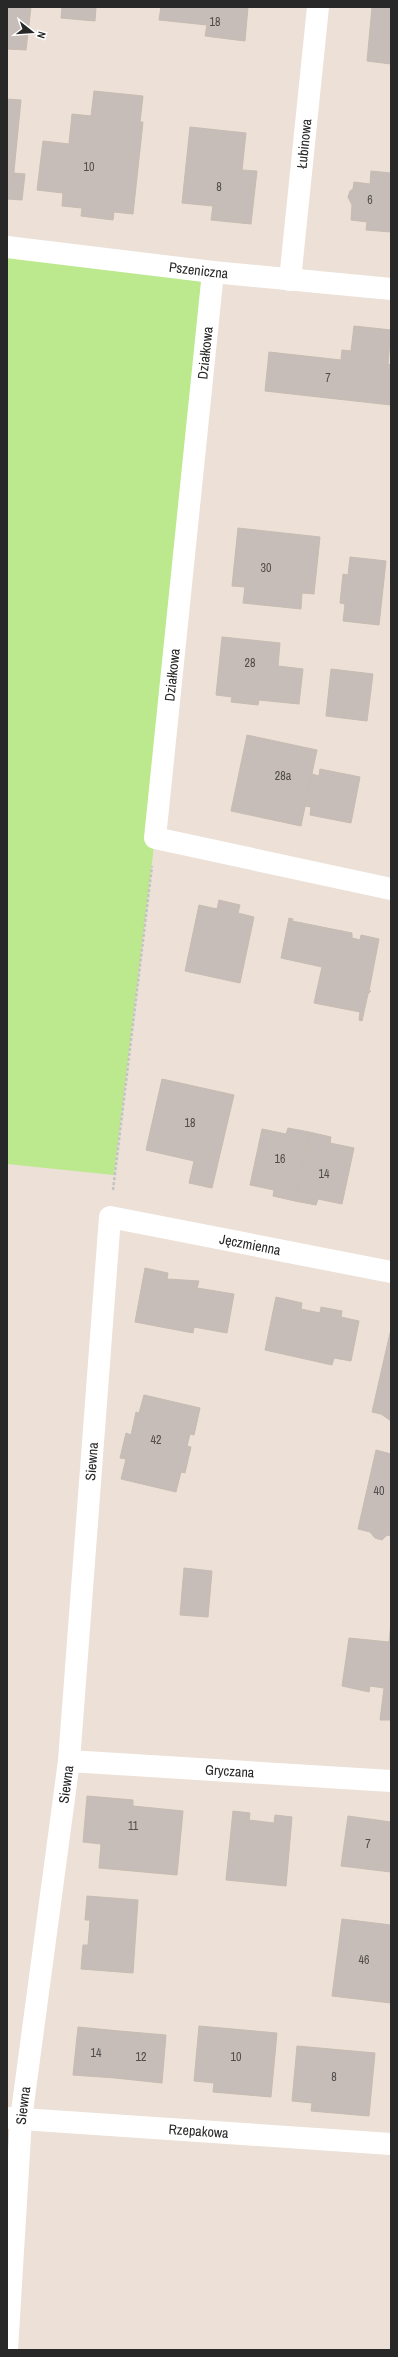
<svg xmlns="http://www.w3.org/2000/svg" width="398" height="2357" font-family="'Archivo Narrow',sans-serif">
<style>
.green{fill:#bce98e}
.building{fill:#c7bdb8;stroke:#c7bcb1}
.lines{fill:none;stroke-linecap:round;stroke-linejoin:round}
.path{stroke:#c3c3c3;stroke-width:2.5;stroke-dasharray:3 2;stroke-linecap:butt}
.street{stroke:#fff;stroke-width:22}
.labels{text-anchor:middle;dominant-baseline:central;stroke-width:3;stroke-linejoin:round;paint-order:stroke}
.number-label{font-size:12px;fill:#504d4c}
.street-label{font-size:14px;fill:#282828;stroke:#fff}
</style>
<rect width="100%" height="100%" fill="#ece0d7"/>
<!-- green -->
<polygon class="green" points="7,247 213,272 155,838 114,1175 7,1164"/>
<!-- building -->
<g class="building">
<polygon points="7,7 31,7 26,50 7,49"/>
<polygon points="62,7 96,7 95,21 61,18"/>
<polygon points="161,7 248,7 245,41 205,36 207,25 159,20"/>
<polygon points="372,7 391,7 391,64 367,61"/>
<polygon points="94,91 143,96 140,122 143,122 133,214 114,212 113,220 81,216 82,208 62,206 63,193 37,190 43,141 69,144 72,114 91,116"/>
<polygon points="7,99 21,100 13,181 7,180"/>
<polygon points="190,127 246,133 242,170 257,171 251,224 211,220 213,206 182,203"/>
<polygon points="371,171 391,173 391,232 366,230 367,222 351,220 352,205 348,197 350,191 353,189 354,182 370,184"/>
<polygon points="14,173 25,174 22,200 7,199 7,180 13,181"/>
<polygon points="354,326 391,330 388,364 391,365 391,405 265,391 269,352 341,360 342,350 351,351"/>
<polygon points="238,528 320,537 314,594 302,593 301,609 243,603 245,587 232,586"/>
<polygon points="350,557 386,561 379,625 343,621 345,604 340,603 343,574 348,575"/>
<polygon points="222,637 280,643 278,666 303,669 299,704 259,700 258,705 231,702 232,697 216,695"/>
<polygon points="331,669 373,674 367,721 326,716"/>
<polygon points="247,735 317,750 301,826 231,811"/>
<polygon points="320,769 360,777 351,823 310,815 311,807 305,806 312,774 319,776"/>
<polygon points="219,900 240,905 238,913 254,917 240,983 185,971 199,905 217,909"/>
<polygon points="289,918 293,919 292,921 352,933 352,938 360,940 361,935 379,939 369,991 371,991 368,994 362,1021 359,1020 360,1012 314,1003 322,967 281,958"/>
<polygon points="162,1079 234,1095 212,1188 189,1183 194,1161 146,1150"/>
<polygon points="288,1128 309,1132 295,1201 273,1196 274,1190 250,1185 262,1129 286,1134"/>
<polygon points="309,1132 331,1137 330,1143 354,1148 342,1204 318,1199 316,1205 295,1201"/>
<polygon points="145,1268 168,1273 167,1279 199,1281 197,1288 234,1294 227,1333 194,1327 193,1333 135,1322"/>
<polygon points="276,1297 302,1303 301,1309 320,1313 321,1307 342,1311 341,1317 359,1321 351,1361 334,1358 332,1365 265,1350"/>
<polygon points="390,1333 391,1333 391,1421 381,1414 372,1412"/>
<polygon points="144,1395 200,1408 194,1435 190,1434 187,1446 191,1447 185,1473 181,1472 176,1492 121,1479 126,1459 120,1458 126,1433 131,1435 136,1412 139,1413"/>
<polygon points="376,1450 391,1454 391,1536 387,1535 382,1540 375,1538 370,1532 358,1529"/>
<polygon points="184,1568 212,1571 208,1617 180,1615"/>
<polygon points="391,1623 391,1720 380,1720 384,1688 370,1686 369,1692 342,1686 349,1638 389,1642"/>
<polygon points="87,1796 133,1800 133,1806 183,1811 177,1875 99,1868 101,1844 83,1842"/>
<polygon points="233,1811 250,1813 249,1820 274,1823 275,1815 292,1817 286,1886 226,1880"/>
<polygon points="348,1816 391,1822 391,1872 341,1866"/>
<polygon points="87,1896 138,1900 133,1973 81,1969 83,1945 88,1945 90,1920 85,1920"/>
<polygon points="342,1919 391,1925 391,2003 332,1996"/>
<polygon points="199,2026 277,2033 271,2097 213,2092 214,2083 194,2081"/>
<polygon points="78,2027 119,2031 115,2078 73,2075"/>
<polygon points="119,2031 166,2035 162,2083 115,2078"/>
<polygon points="297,2046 375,2053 369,2116 311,2111 312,2103 292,2101"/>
</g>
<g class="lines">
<!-- path -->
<polyline class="path" points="113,1190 152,866"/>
<!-- street -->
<g class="street">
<path id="s1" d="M 7,247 L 213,272 L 391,289"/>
<polyline points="213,272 155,838 391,889"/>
<path id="s2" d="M 290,280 L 318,7"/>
<path id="s3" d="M 69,1761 L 391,1781"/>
<path id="s4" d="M 7,2118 L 391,2144"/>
<path id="s5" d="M 7,2350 L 21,2119 L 69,1761 L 110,1217 L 391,1272"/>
</g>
</g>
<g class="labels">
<!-- number labels -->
<g class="number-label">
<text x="215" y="22">18</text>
<text x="89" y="167">10</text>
<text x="219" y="187">8</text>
<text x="370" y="200">6</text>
<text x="328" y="378">7</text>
<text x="266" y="568">30</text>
<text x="250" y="663">28</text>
<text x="283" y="776">28a</text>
<text x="190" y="1123">18</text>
<text x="280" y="1159">16</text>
<text x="324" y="1174">14</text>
<text x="156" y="1440">42</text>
<text x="379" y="1491">40</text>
<text x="133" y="1826">11</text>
<text x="368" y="1844">7</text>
<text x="364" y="1960">46</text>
<text x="96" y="2053">14</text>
<text x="141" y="2057">12</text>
<text x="236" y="2057">10</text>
<text x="334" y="2077">8</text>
</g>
<!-- street labels -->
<g class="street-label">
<text stroke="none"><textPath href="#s2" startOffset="137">Łubinowa</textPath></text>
<text stroke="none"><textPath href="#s1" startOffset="193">Pszeniczna</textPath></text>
<text transform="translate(205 353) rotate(-84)">Działkowa</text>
<text transform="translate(172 675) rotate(-84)">Działkowa</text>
<text stroke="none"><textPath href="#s5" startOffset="1281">Jęczmienna</textPath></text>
<text stroke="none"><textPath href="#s5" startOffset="893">Siewna</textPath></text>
<text stroke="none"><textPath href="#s3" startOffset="161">Gryczana</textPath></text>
<text stroke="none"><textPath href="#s5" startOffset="569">Siewna</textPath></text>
<text stroke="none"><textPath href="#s5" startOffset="245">Siewna</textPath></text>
<text stroke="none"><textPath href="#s4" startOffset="192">Rzepakowa</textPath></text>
</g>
</g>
<!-- border -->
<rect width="398" height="2357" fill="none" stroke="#282828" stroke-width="16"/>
<!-- north arrow -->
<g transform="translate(32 32) rotate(107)" stroke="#ffffff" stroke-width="3" paint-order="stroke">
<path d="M0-3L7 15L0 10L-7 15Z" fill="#282828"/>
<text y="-6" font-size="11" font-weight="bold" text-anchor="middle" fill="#282828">N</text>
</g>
</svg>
